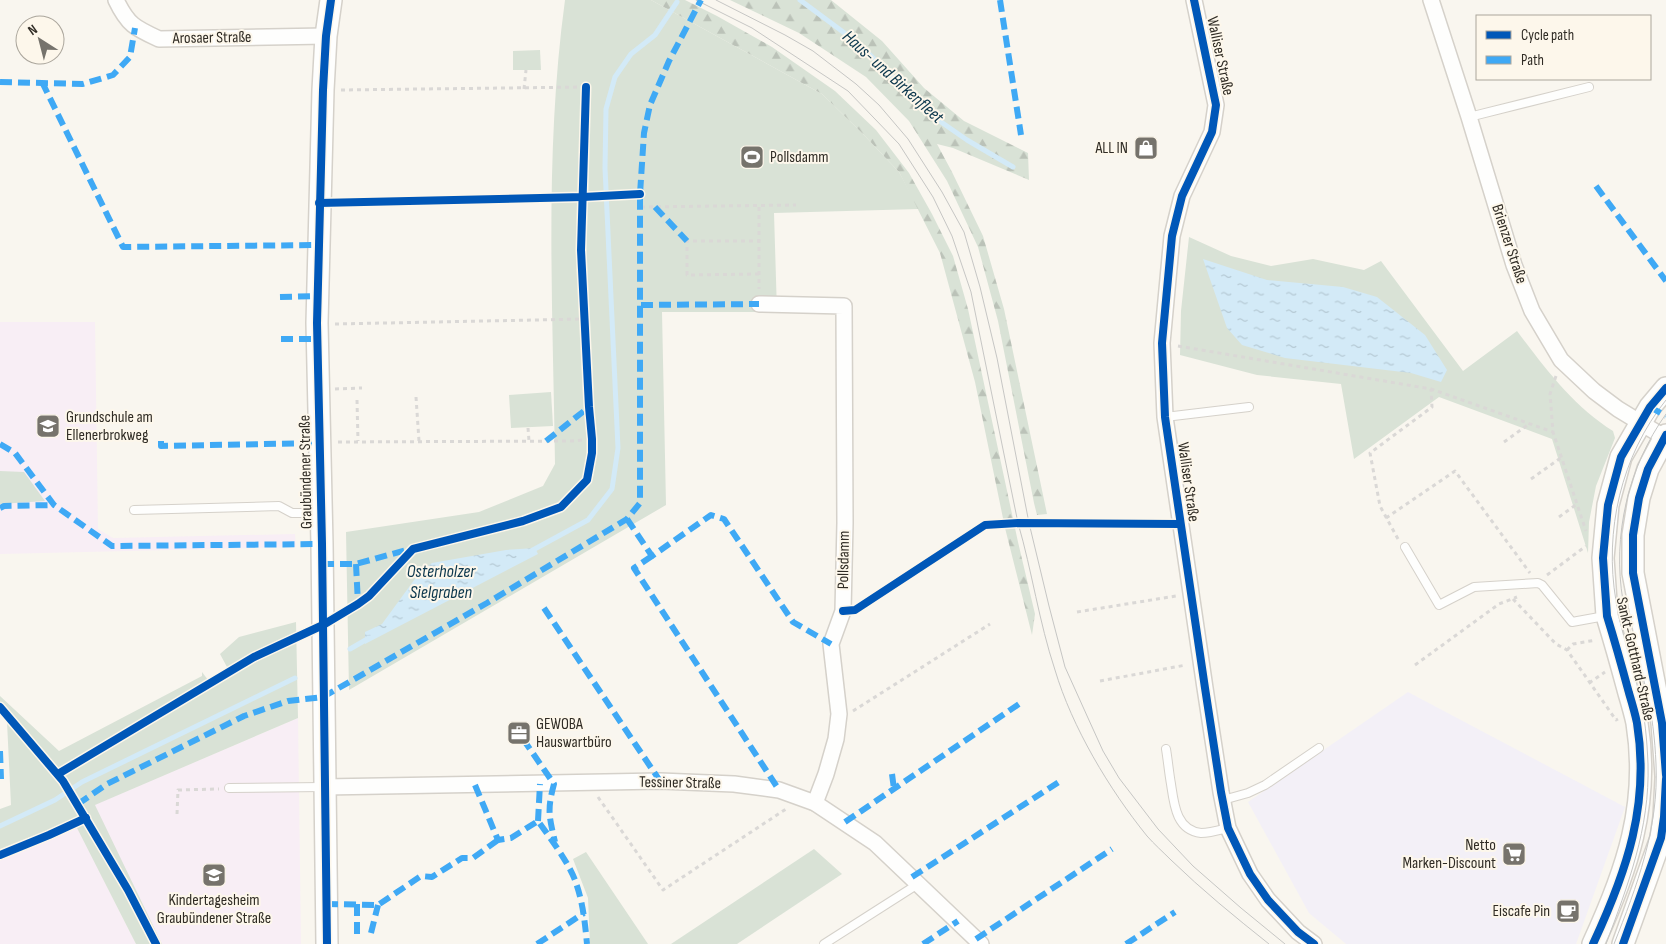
<svg xmlns="http://www.w3.org/2000/svg" width="1666" height="944" font-family="'Sofia Sans Condensed',sans-serif">
<style>
.commercial{fill:#f3f0f7}
.education{fill:#f8eef5}
.green{fill:#d9e2d6}
.forest{fill:url(#forest-firs)}
.water{fill:url(#water-ripples)}
.lines{fill:none;stroke-linecap:round;stroke-linejoin:round}
.stream{stroke:#d3eaf7;stroke-width:5}
.lane-casing{stroke:#d5d1ca;stroke-width:10}
.street-casing{stroke:#d5d1ca;stroke-width:18}
.secondary-casing{stroke:#d5d1ca;stroke-width:24}
.path{stroke:#dad8d6;stroke-width:3;stroke-dasharray:4 4;stroke-linecap:butt}
.lane{stroke:#fefefd;stroke-width:8}
.street{stroke:#fefefd;stroke-width:15}
.secondary{stroke:#fefefd;stroke-width:21}
.tram{stroke:#c6c6c4;stroke-width:1}
.quiet{stroke:#3fa9f5;stroke-width:6;stroke-dasharray:12 6;stroke-linecap:butt}
.cycleway-casing{stroke:#fdf7eb;stroke-width:11}
.cycleway{stroke:#0057b8;stroke-width:8}
.labels{text-anchor:middle;dominant-baseline:central;stroke-width:4;stroke-linejoin:round;paint-order:stroke}
.street-label{font-size:16px;fill:#302c25;stroke:#fdf7eb}
.poi-label{font-size:16px;fill:#302c25;stroke:#fdf7eb;text-anchor:end}
.water-label{font-size:18px;font-style:italic;fill:#0c374d;stroke:#fdf7eb}
</style>
<defs>
<pattern id="forest-firs" width="22" height="20" patternUnits="userSpaceOnUse" patternTransform="scale(1.25)"><rect width="22" height="20" fill="#d9e2d6"/><path d="M5 1l3.5 6h-7zM16 11l3.5 6h-7z" fill="#bbc2b8"/></pattern>
<pattern id="water-ripples" width="26" height="14" patternUnits="userSpaceOnUse" patternTransform="scale(1.25)"><rect width="26" height="14" fill="#d3eaf7"/><path d="M2 4q2-2 4 0t4 0M15 11q2-2 4 0t4 0" fill="none" stroke="#b5c9d4"/></pattern>
</defs>
<rect width="100%" height="100%" fill="#f9f6ef"/>
<!-- commercial -->
<polygon class="commercial" points="1408,692 1625,807 1576,944 1346,944 1309,913 1248,802"/>
<!-- education -->
<g class="education">
<polygon points="0,322 95,322 98,529 113,538 295,534 296,547 0,554"/>
<polygon points="298,718 301,944 162,944 94,805"/>
<polygon points="77,827 136,944 0,944 0,860"/>
</g>
<!-- green -->
<g class="green">
<path d="M 565,0 L 651,0 L 822,94 L 862,133 L 899,172 L 919,209 L 774,213 L 777,312 L 662,312 L 666,505 L 349,690 L 346,532 L 479,512 L 543,486 L 555,464 C 553,309 544,154 565,0 Z"/>
<polygon points="540,50 541,70 513,70 513,51"/>
<path d="M 1189,237 L 1231,256 L 1271,266 L 1313,259 L 1364,270 L 1381,261 L 1463,371 L 1517,331 C 1544,367 1574,407 1613,431 L 1615,438 L 1596,486 L 1589,522 L 1588,553 L 1552,439 L 1439,397 L 1354,459 L 1341,384 L 1257,375 L 1180,355 L 1181,311 Z"/>
<polygon points="551,392 553,426 511,428 509,395"/>
<polygon points="0,471 24,472 45,501 0,504"/>
<polygon points="296,622 298,718 95,805 162,944 136,944 77,828 0,860 0,809 11,805 7,722 0,714 0,685 0,696 59,751 202,676 202,672 208,680 227,667 220,654 239,637"/>
<polygon points="814,849 842,874 737,944 671,944"/>
<polygon points="586,852 648,944 590,944 588,898 573,859"/>
</g>
<!-- forest -->
<g class="forest">
<polygon points="651,0 685,0 717,16 772,47 835,91 876,130 909,173 932,214 953,256 968,309 1018,542 1035,614 1032,635 1005,528 975,382 940,253 899,172 862,133 822,94"/>
<polygon points="730,0 831,0 882,41 924,88 964,121 1028,153 1029,180 953,148 937,144 952,172 983,236 1004,309 1047,514 1037,515 1034,503 998,321 978,247 947,181 909,121 866,77 799,33"/>
</g>
<!-- water -->
<g class="water">
<polygon points="1203,259 1267,280 1343,287 1377,297 1425,335 1447,370 1441,382 1411,373 1285,358 1242,345 1227,328"/>
<polygon points="535,548 538,554 365,644 365,632 382,624 420,572 432,563 506,550"/>
</g>
<g class="lines">
<!-- stream -->
<g class="stream">
<polyline points="800,0 858,43 931,115 967,140 1013,167"/>
<polyline points="531,551 588,520 612,489 618,448 605,168 606,109 615,77 631,54 655,35 677,2"/>
<polyline points="350,649 369,638"/>
<polyline points="0,826 55,800 82,782 295,678"/>
</g>
<!-- lane casing -->
<g class="lane-casing">
<g id="lane">
<polyline points="1469,117 1589,87"/>
<polyline points="1165,417 1249,407"/>
<polyline points="134,510 279,506 292,513 320,513"/>
<polyline points="1405,547 1439,605 1474,587 1538,583 1542,585 1572,622 1605,616"/>
<path d="M 1166,749 C 1168,761 1169,773 1171,784 C 1174,804 1176,830 1201,833 C 1210,833 1220,830 1228,828"/>
<polyline points="229,788 324,787"/>
<polyline points="1223,800 1248,793 1265,785 1319,748"/>
<polyline points="824,944 918,884"/>
</g>
</g>
<!-- street casing -->
<g class="street-casing">
<g id="street">
<path d="M 116,0 C 128,25 135,28 159,39 L 326,36"/>
<polyline points="1194,0 1216,105 1212,132 1182,196 1172,236 1162,343 1165,417 1205,688 1221,792 1228,828 1250,874 1268,900 1298,932 1314,944"/>
<polyline points="1431,0 1469,117 1514,265 1532,311 1561,360 1594,391 1618,409 1664,437"/>
<polyline points="759,304 844,306 845,523 843,611 831,644 839,714 836,739 826,774 815,803"/>
<polyline points="324,787 660,781 734,784 779,790 815,803 875,843 981,944"/>
</g>
</g>
<!-- secondary casing -->
<g class="secondary-casing">
<g id="secondary">
<polyline points="1666,435 1648,469 1639,498 1633,535 1633,573 1662,723 1666,775"/>
<polyline points="327,944 322,544 317,323 323,90 326,36 331,0"/>
<path d="M 1593,944 C 1627,871 1650,804 1637,723 C 1635,713 1632,703 1629,693 C 1622,667 1615,642 1607,616 L 1603,558 L 1608,505 L 1621,457 L 1650,407 L 1666,388"/>
<polyline points="1623,944 1661,838 1664,817 1666,779"/>
</g>
</g>
<!-- path -->
<g class="path">
<polyline points="524,89 526,70"/>
<polyline points="341,90 586,87"/>
<polyline points="641,207 796,205"/>
<polyline points="759,207 759,241"/>
<polyline points="759,274 687,275 687,241 759,241 759,289"/>
<polyline points="335,324 584,319"/>
<polyline points="1178,346 1431,389 1553,432"/>
<polyline points="1556,376 1550,394 1553,432 1586,531"/>
<polyline points="335,389 362,388"/>
<polyline points="416,397 419,441"/>
<polyline points="357,400 358,441"/>
<polyline points="528,428 529,441"/>
<polyline points="338,442 572,441 592,439"/>
<polyline points="1504,442 1529,424"/>
<polyline points="1531,479 1562,457"/>
<polyline points="1559,517 1577,504"/>
<polyline points="1386,518 1455,471 1530,573"/>
<polyline points="1398,539 1380,506 1370,453 1432,407 1431,389"/>
<polyline points="1547,575 1586,546"/>
<polyline points="1513,599 1556,644 1567,650 1616,720 1618,719"/>
<polyline points="1077,612 1176,596"/>
<polyline points="1567,650 1573,644 1596,640"/>
<polyline points="1415,665 1499,604 1517,597"/>
<polyline points="1100,681 1186,665"/>
<polyline points="1589,683 1605,672"/>
<polyline points="853,711 990,624"/>
<polyline points="598,797 663,890 786,809"/>
<polyline points="177,814 178,790 219,789"/>
</g>
<!-- lane -->
<use href="#lane" class="lane"/>
<!-- street -->
<use href="#street" class="street"/>
<!-- secondary -->
<use href="#secondary" class="secondary"/>
<!-- tram -->
<g class="tram">
<path d="M 696,0 L 752,28 L 848,91 L 899,144 L 933,197 L 952,236 L 971,292 L 1018,523 C 1032,571 1039,622 1055,670 C 1072,727 1109,789 1147,836 C 1154,844 1163,852 1171,860 C 1202,890 1235,917 1269,944"/>
<polyline points="716,0 785,35 813,51 856,84 879,105 908,139 942,192 964,232 980,287 997,358 1029,523 1049,606 1065,667 1088,718 1103,751 1119,778 1158,829 1193,866 1241,908 1285,944"/>
<path d="M 1606,944 C 1628,885 1650,828 1648,764 C 1647,740 1645,716 1639,693 C 1632,662 1621,632 1616,601 C 1604,531 1621,456 1666,400"/>
<path d="M 1614,944 C 1637,886 1659,828 1656,764 C 1655,739 1652,714 1646,689 C 1639,660 1629,631 1623,601 C 1612,536 1628,467 1666,414"/>
</g>
<!-- quiet -->
<g class="quiet">
<polyline points="1000,0 1021,135"/>
<polyline points="0,82 83,84 113,75 130,57 135,28"/>
<polyline points="42,82 123,247 318,245"/>
<polyline points="1596,186 1666,281"/>
<polyline points="655,207 687,241"/>
<polyline points="280,297 317,296"/>
<polyline points="641,305 759,304"/>
<polyline points="281,339 317,339"/>
<polyline points="1650,407 1666,416"/>
<polyline points="161,441 161,446 320,443"/>
<polyline points="546,441 589,407"/>
<polyline points="0,444 15,453 54,505 112,546 322,544"/>
<polyline points="0,508 4,506 54,505"/>
<polyline points="627,519 652,556 711,515 724,519 793,622 831,644"/>
<polyline points="652,556 634,568 779,790"/>
<polyline points="322,564 356,564 410,549"/>
<polyline points="356,564 358,604"/>
<polyline points="544,608 660,781"/>
<path d="M 523,739 L 554,784 C 547,810 549,816 555,842"/>
<polyline points="0,751 1,779"/>
<polyline points="892,774 894,789"/>
<path d="M 475,785 L 498,840 L 511,838 L 538,821 C 550,838 570,864 576,883 C 583,903 585,923 587,944"/>
<polyline points="78,804 107,784 244,716 288,701 323,697 487,603 627,519 640,503 640,194 644,133 650,105 669,61 701,0"/>
<polyline points="538,821 540,784"/>
<polyline points="845,822 1019,704"/>
<polyline points="912,877 1062,780"/>
<polyline points="326,904 378,905 421,876 432,877 462,858 473,858 498,840"/>
<polyline points="357,904 357,934"/>
<polyline points="371,933 378,905"/>
<polyline points="976,939 1112,849"/>
<polyline points="537,944 584,913"/>
<polyline points="923,944 958,921"/>
<polyline points="1126,944 1175,912"/>
</g>
<!-- cycleway casing -->
<g class="cycleway-casing">
<g id="cycleway">
<polyline points="1194,0 1216,105 1212,132 1182,196 1172,236 1162,343 1165,417 1205,688 1221,792 1228,828 1250,874 1268,900 1298,932 1314,944"/>
<polyline points="319,203 583,197 640,194"/>
<polyline points="1666,435 1648,469 1639,498 1633,535 1633,573 1662,723 1666,775"/>
<polyline points="843,611 855,610 985,525 1018,523 1180,524"/>
<polyline points="0,707 63,781 128,890 156,944"/>
<polyline points="58,774 254,657 323,625 358,604 369,596 413,549 523,521 561,507 587,480 592,453 592,439 589,407 581,250 586,87"/>
<polyline points="0,855 49,835 86,818"/>
<polyline points="327,944 322,544 317,323 323,90 326,36 331,0"/>
<path d="M 1593,944 C 1627,871 1650,804 1637,723 C 1635,713 1632,703 1629,693 C 1622,667 1615,642 1607,616 L 1603,558 L 1608,505 L 1621,457 L 1650,407 L 1666,388"/>
<polyline points="1623,944 1661,838 1664,817 1666,779"/>
</g>
</g>
<!-- cycleway -->
<use href="#cycleway" class="cycleway"/>
</g>
<!-- icons -->
<defs>
<g id="shop-square" transform="scale(1.25)"><rect x="-9" y="-9" width="18" height="18" rx="4" fill="#76736c" stroke="#fdf7eb"/><path d="M-5-2.5h2.3a2.7 3.5 0 0 1 5.4 0H5L5.5 6h-11ZM-1.5-2.5h3a1.5 2.3 0 0 0-3 0Z" fill="#fff"/></g>
<g id="stadium-square" transform="scale(1.25)"><rect x="-9" y="-9" width="18" height="18" rx="4" fill="#76736c" stroke="#fdf7eb"/><path d="M0-5a6.5 5 0 1 0 0 10a6.5 5 0 1 0 0-10ZM-3.5-1.8h7v3.6h-7Z" fill="#fff"/></g>
<g id="school-square" transform="scale(1.25)"><rect x="-9" y="-9" width="18" height="18" rx="4" fill="#76736c" stroke="#fdf7eb"/><path d="M0-5L7-2L0 1L-7-2ZM-4 1L0 2.5L4 1V4Q0 6-4 4Z" fill="#fff"/></g>
<g id="office-square" transform="scale(1.25)"><rect x="-9" y="-9" width="18" height="18" rx="4" fill="#76736c" stroke="#fdf7eb"/><path d="M-6-3h4V-5.5h4V-3h4V5H-6ZM-1-4.5V-3h2v-1.5ZM-6 0V1H6V0Z" fill="#fff"/></g>
<g id="supermarket-square" transform="scale(1.25)"><rect x="-9" y="-9" width="18" height="18" rx="4" fill="#76736c" stroke="#fdf7eb"/><path d="M-6-5.5h2.5l.6 2H6L4.5 2H-2.5L-4.4-4H-6ZM-1.5 3.2a1.3 1.3 0 1 0 .1 0ZM3 3.2a1.3 1.3 0 1 0 .1 0Z" fill="#fff"/></g>
<g id="cafe-square" transform="scale(1.25)"><rect x="-9" y="-9" width="18" height="18" rx="4" fill="#76736c" stroke="#fdf7eb"/><path d="M-5.5-4.5H6V0H3Q3 3.5 0 3.5H-2.5Q-5.5 3.5-5.5 0ZM3-3.2v2h1.7v-2ZM-6 4.5H4V6H-6Z" fill="#fff"/></g>
</defs>
<g fill-rule="evenodd">
<use href="#shop-square" x="1146" y="148"/>
<use href="#stadium-square" x="752" y="157"/>
<use href="#school-square" x="48" y="426"/>
<use href="#office-square" x="519" y="733"/>
<use href="#supermarket-square" x="1514" y="854"/>
<use href="#school-square" x="214" y="875"/>
<use href="#cafe-square" x="1568" y="911"/>
</g>
<g class="labels">
<!-- street labels -->
<g class="street-label">
<text transform="translate(212 38) rotate(-1)">Arosaer Straße</text>
<text transform="translate(1220 56) rotate(78)">Walliser Straße</text>
<text transform="translate(1509 244) rotate(72)">Brienzer Straße</text>
<text transform="translate(306 472) rotate(-91)">Graubündener Straße</text>
<text transform="translate(1188 482) rotate(82)">Walliser Straße</text>
<text transform="translate(844 560) rotate(-89)">Pollsdamm</text>
<text transform="translate(1635 659) rotate(77)">Sankt-Gotthard-Straße</text>
<text transform="translate(680 783) rotate(1)">Tessiner Straße</text>
</g>
<!-- poi labels -->
<g class="poi-label">
<text x="1128" y="148">ALL IN</text>
<text x="770" y="157" text-anchor="start">Pollsdamm</text>
<text x="66" y="417" text-anchor="start">Grundschule am<tspan x="66" dy="18">Ellenerbrokweg</tspan></text>
<text x="536" y="724" text-anchor="start">GEWOBA<tspan x="536" dy="18">Hauswartbüro</tspan></text>
<text x="1496" y="845">Netto<tspan x="1496" dy="18">Marken-Discount</tspan></text>
<text x="214" y="900" text-anchor="middle">Kindertagesheim<tspan x="214" dy="18">Graubündener Straße</tspan></text>
<text x="1550" y="911">Eiscafe Pin</text>
</g>
<!-- water labels -->
<g class="water-label">
<text transform="translate(893 77) rotate(42)">Haus- und Birkenfleet</text>
<text x="441" y="571">Osterholzer<tspan x="441" dy="21">Sielgraben</tspan></text>
</g>
</g>
<!-- legend -->
<rect x="1476" y="15" width="175" height="65" fill="#fdf7eb" stroke="#aba69c"/>
<rect x="1486" y="31" width="25" height="8" fill="#0057b8" stroke="#aba69c"/>
<text x="1521" y="40" font-size="15" fill="#302c25">Cycle path</text>
<rect x="1486" y="56" width="25" height="8" fill="#3fa9f5" stroke="#aba69c"/>
<text x="1521" y="65" font-size="15" fill="#302c25">Path</text>
<!-- north arrow -->
<g transform="translate(40 40) rotate(324)"><circle r="24" fill="#fdf7eb" stroke="#aba69c"/>
<path d="M0-4L9 19L0 12L-9 19Z" fill="#76736c"/>
<text y="-8" font-size="14" font-weight="bold" text-anchor="middle" fill="#302c25">N</text>
</g>
</svg>
